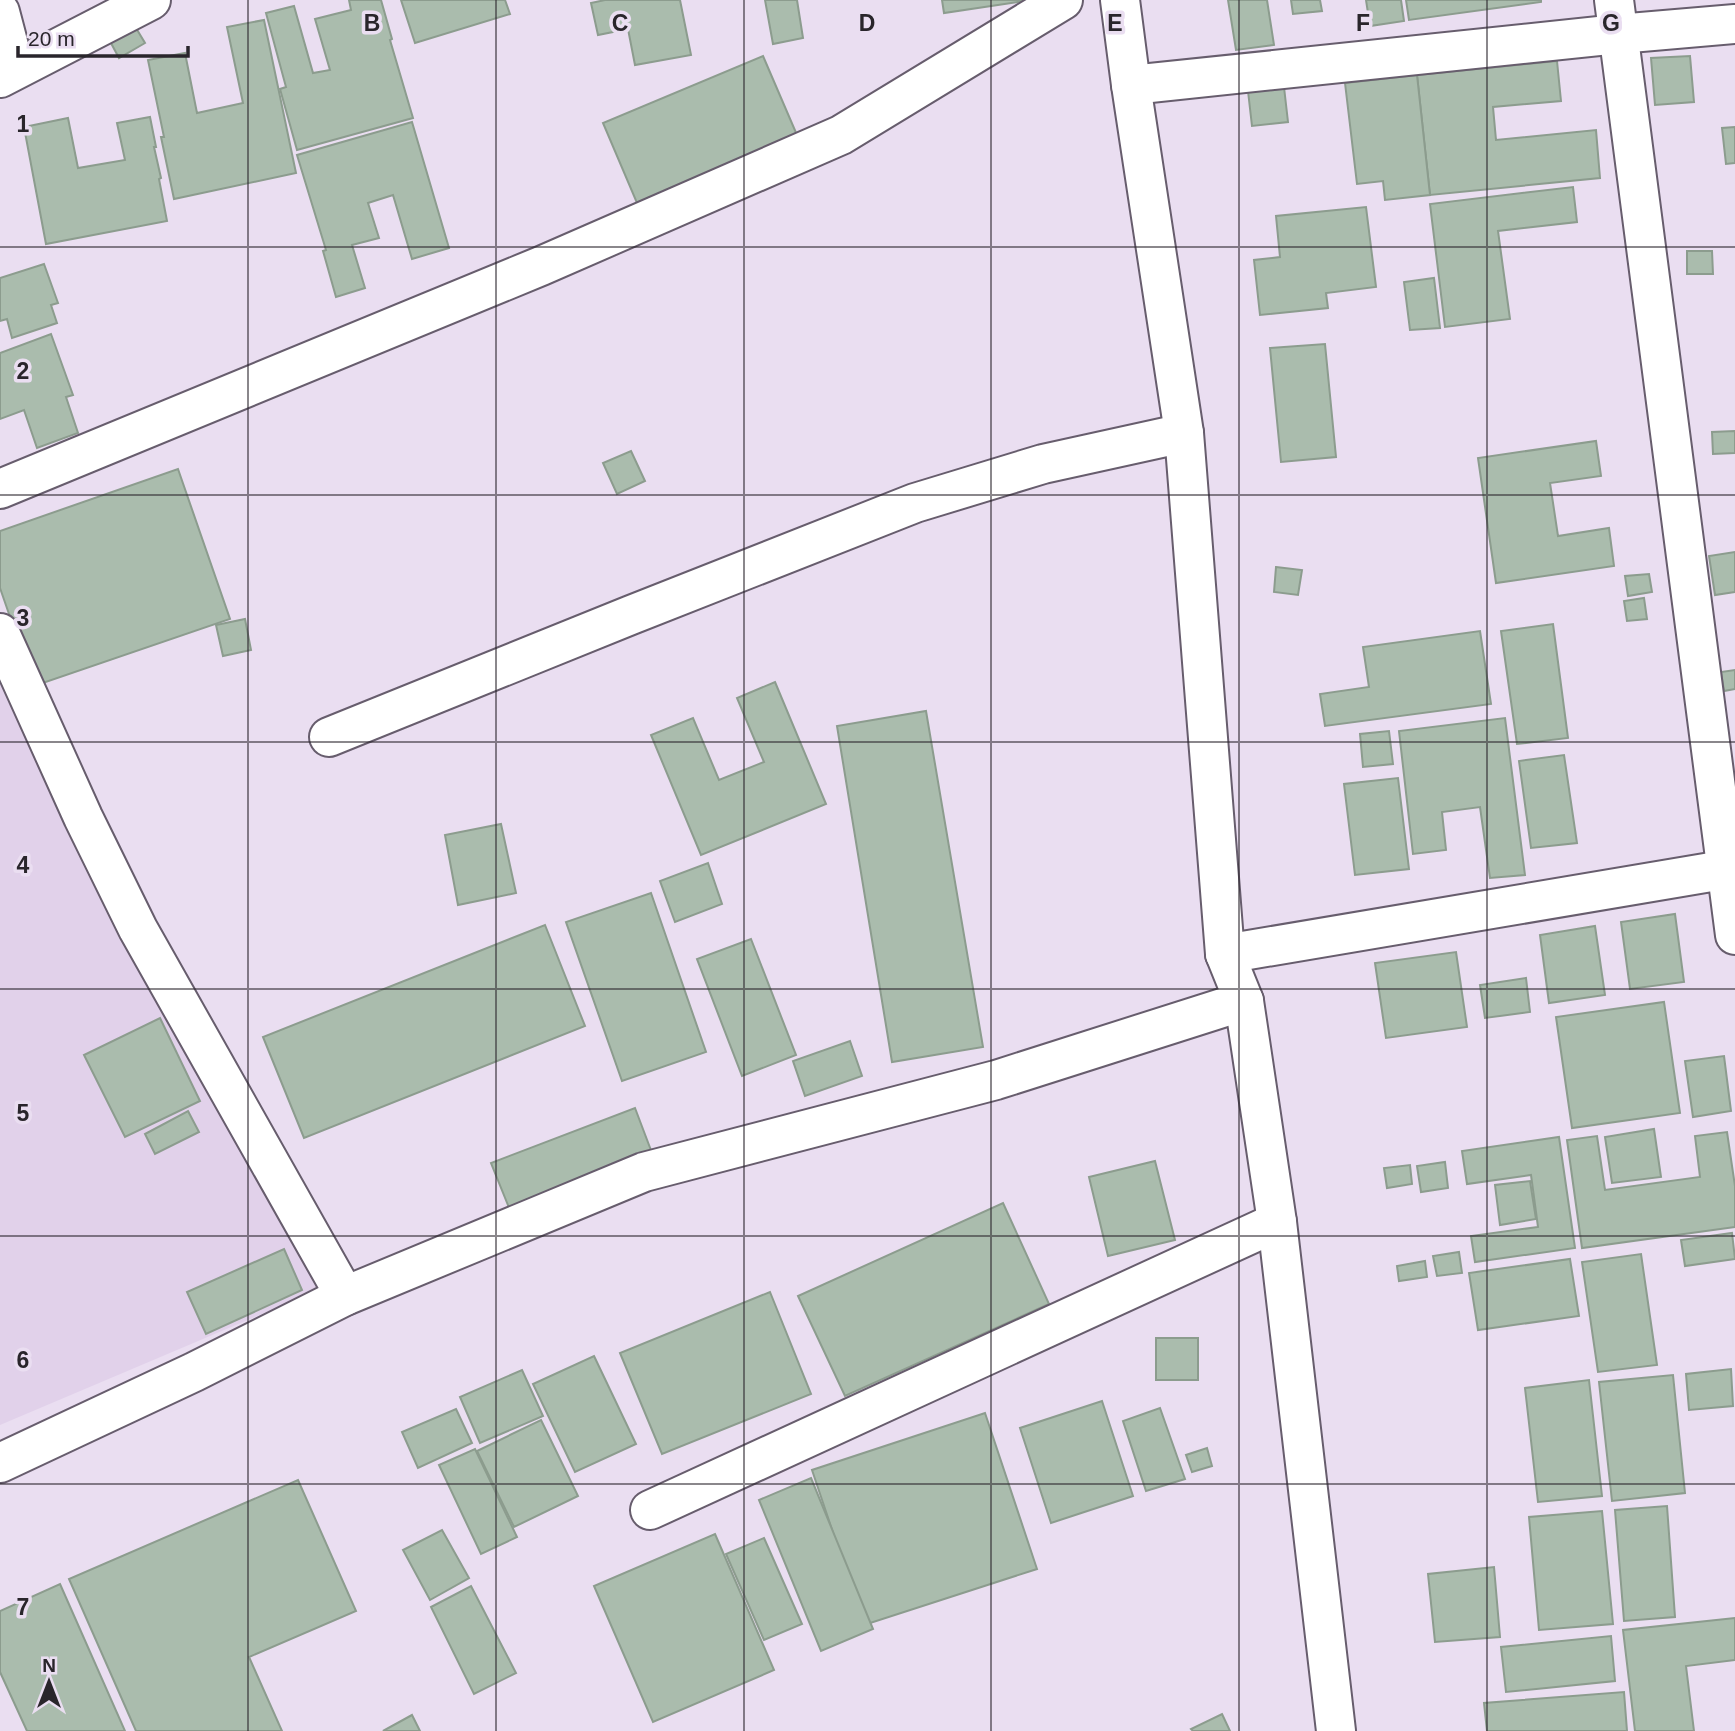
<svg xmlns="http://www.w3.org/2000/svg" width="1735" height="1731" font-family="Arial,sans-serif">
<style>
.built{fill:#e1d1ea}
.building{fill:#aabcad;stroke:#8c9c8e;stroke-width:2}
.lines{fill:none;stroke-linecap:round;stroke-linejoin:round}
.minor-casing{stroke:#675d6d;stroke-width:42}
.minor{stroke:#fff;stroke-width:38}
.grid{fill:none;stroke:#29252b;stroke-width:2;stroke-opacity:0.55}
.grid-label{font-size:23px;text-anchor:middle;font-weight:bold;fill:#29252b;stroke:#eadef1;stroke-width:7;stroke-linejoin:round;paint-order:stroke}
</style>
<rect width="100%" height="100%" fill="#eadef1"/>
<!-- built -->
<polygon class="built" points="0,677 323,1288 0,1425"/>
<!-- building -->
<g class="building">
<polygon points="349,0 381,0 392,39 390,40 413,118 297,150 280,89 286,87 266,13 294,6 313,73 330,70 315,19 351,10"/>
<polygon points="401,0 505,0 510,14 415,43"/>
<polygon points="605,0 680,0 691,55 635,65 628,29 598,35 591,3"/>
<polygon points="765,0 797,0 803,38 773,44"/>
<polygon points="942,0 1031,0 944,13"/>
<polygon points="1228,0 1267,0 1274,45 1236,50"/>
<polygon points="1291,0 1320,0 1322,11 1293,14"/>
<polygon points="1366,0 1401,0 1404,21 1370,26"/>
<polygon points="1406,0 1541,0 1541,2 1409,20"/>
<polygon points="264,20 296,173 174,199 161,137 164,137 148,60 185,53 197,113 243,103 227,27"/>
<polygon points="136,28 145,43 119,58 111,43"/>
<polygon points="763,56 797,135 637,203 603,123"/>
<polygon points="1690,56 1694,102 1655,105 1651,58"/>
<polygon points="1557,61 1561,101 1493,107 1496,140 1596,130 1600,178 1430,195 1417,75"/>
<polygon points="1417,75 1430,195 1385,200 1383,181 1357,184 1345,83"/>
<polygon points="1284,87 1288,122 1252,126 1248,91"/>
<polygon points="150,117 156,147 154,147 161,178 159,179 167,221 46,244 24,127 68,118 78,168 125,160 117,123"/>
<polygon points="412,122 449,248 412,259 393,195 368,203 379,238 352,245 365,288 336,297 323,251 326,250 297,155"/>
<polygon points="1735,127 1735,163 1726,164 1722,128"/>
<polygon points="1573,187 1577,222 1498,231 1510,319 1445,327 1430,204"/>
<polygon points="1366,207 1376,287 1326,293 1328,308 1260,315 1254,260 1280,257 1276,216"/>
<polygon points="1687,251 1712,251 1713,274 1687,274"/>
<polygon points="44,264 58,303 51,305 57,323 12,338 7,319 0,321 0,278"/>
<polygon points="1434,278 1440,328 1410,330 1404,282"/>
<polygon points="51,334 73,395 66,397 78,433 37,448 24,410 0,419 0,353"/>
<polygon points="1325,344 1336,457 1281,462 1270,348"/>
<polygon points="1735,431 1735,453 1713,454 1712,432"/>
<polygon points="1596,441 1601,476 1550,483 1558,536 1609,528 1614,566 1496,583 1478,458"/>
<polygon points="631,451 645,481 617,494 603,463"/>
<polygon points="178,469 230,619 34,686 0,588 0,531"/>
<polygon points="1735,552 1735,592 1715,595 1709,556"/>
<polygon points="1276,567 1302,570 1298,595 1274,592"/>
<polygon points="1649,574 1652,592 1628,596 1625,576"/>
<polygon points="1644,598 1647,619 1627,621 1624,601"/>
<polygon points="245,619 251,650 223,656 216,625"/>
<polygon points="1553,624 1568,738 1517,744 1501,631"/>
<polygon points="1480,631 1491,704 1325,726 1320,694 1369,687 1363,647"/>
<polygon points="1735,670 1735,689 1724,691 1721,672"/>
<polygon points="775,682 826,804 701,855 651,735 693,718 719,780 764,762 737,698"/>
<polygon points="926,711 983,1047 892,1062 837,726"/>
<polygon points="1505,718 1525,875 1490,878 1480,807 1442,812 1446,850 1413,854 1399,731"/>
<polygon points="1389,731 1393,764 1363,767 1360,734"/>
<polygon points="1564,755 1577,843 1531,848 1519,761"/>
<polygon points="1398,778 1409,869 1355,875 1344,784"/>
<polygon points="501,824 516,893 458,905 445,835"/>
<polygon points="708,863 722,904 675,922 660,881"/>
<polygon points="651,893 706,1052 622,1081 566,922"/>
<polygon points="1675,914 1684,982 1630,989 1621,922"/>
<polygon points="545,925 585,1026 304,1138 263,1037"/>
<polygon points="1595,926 1605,995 1549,1003 1540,935"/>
<polygon points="751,939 796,1055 742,1076 697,959"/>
<polygon points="1456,952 1467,1027 1386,1038 1375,963"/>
<polygon points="1526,978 1530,1012 1485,1018 1480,985"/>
<polygon points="1664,1002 1680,1113 1572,1128 1556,1017"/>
<polygon points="160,1018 200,1101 125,1137 84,1055"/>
<polygon points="850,1041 862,1076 805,1096 793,1061"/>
<polygon points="1724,1056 1731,1111 1693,1117 1685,1061"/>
<polygon points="635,1108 655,1161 512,1215 491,1163"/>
<polygon points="188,1111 199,1132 155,1154 145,1134"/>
<polygon points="1654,1129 1661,1177 1612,1183 1605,1137"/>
<polygon points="1727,1132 1735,1186 1735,1227 1582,1248 1567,1140 1597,1136 1605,1190 1700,1177 1695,1136"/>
<polygon points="1559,1137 1575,1248 1475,1262 1471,1236 1538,1227 1531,1175 1467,1184 1462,1151"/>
<polygon points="1155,1161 1175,1240 1108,1256 1089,1177"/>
<polygon points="1445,1162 1448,1188 1421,1192 1417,1166"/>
<polygon points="1410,1165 1412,1184 1387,1188 1384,1168"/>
<polygon points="1530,1181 1536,1219 1500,1225 1495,1185"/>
<polygon points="1003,1203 1049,1304 845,1396 798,1296"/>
<polygon points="1732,1233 1735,1259 1685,1266 1681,1240"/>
<polygon points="284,1249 302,1290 206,1334 187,1292"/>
<polygon points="1459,1252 1462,1273 1437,1276 1433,1256"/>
<polygon points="1641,1254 1657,1365 1598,1372 1582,1262"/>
<polygon points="1570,1259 1579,1316 1478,1330 1469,1273"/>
<polygon points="1425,1261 1427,1277 1399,1281 1397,1266"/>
<polygon points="770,1292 811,1394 662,1454 620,1353"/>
<rect x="1156" y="1338" width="42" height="42"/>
<polygon points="594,1356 636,1444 575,1472 533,1384"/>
<polygon points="1731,1369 1733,1406 1689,1410 1686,1374"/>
<polygon points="522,1370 543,1416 480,1443 460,1397"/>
<polygon points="1673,1375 1685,1493 1612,1501 1599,1382"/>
<polygon points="1589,1380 1602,1496 1538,1502 1525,1388"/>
<polygon points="1102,1401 1133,1496 1051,1523 1020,1428"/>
<polygon points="1160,1408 1185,1479 1146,1491 1123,1421"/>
<polygon points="456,1409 472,1443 418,1468 402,1432"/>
<polygon points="985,1413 1037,1569 864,1625 812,1470"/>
<polygon points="541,1420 578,1496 514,1527 477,1451"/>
<polygon points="1207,1448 1212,1466 1192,1472 1186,1455"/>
<polygon points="475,1449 517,1537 481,1554 439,1465"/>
<polygon points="811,1478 873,1629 821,1651 759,1500"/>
<polygon points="298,1480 356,1611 249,1657 282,1731 136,1731 69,1579"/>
<polygon points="1667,1506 1675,1617 1624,1621 1615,1510"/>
<polygon points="1602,1511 1613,1624 1539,1630 1529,1517"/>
<polygon points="442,1530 469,1578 430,1600 403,1550"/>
<polygon points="715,1534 774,1670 653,1722 594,1586"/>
<polygon points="764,1538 802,1624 764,1640 726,1554"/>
<polygon points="1494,1567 1500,1637 1435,1642 1428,1574"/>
<polygon points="60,1584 125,1731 27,1731 0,1672 0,1611"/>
<polygon points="471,1586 516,1673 474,1694 431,1607"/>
<polygon points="1735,1618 1735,1660 1686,1666 1694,1731 1635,1731 1623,1630"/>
<polygon points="1611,1636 1615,1681 1506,1692 1501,1647"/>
<polygon points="1624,1692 1627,1731 1487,1731 1484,1703"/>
<polygon points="1222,1714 1230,1731 1193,1731 1191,1729"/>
<polygon points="412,1715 420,1731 383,1731"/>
</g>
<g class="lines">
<!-- minor casing -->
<g class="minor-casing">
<g id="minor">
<polyline points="1120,0 1131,85 1184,433 1225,954 1244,1001 1277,1222 1336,1731"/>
<polyline points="1614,0 1735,935"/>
<polyline points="0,12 15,69"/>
<polyline points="0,78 151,0"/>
<polyline points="1131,85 1618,34 1735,24"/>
<polyline points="0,489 541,266 841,135 1063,0"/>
<polyline points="0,633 83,817 138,929 345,1296"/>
<polyline points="329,737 631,615 915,503 1043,464 1184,433"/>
<polyline points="1225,954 1735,868"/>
<polyline points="0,1463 194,1372 345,1296 644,1172 996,1080 1244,1001"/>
<polyline points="650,1510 1277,1222"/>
</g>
</g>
<!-- minor -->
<use href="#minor" class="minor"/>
</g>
<!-- grid -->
<path class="grid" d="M 248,0 L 248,1731M 496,0 L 496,1731M 744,0 L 744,1731M 991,0 L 991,1731M 1239,0 L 1239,1731M 1487,0 L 1487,1731M 0,247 L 1735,247M 0,495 L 1735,495M 0,742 L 1735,742M 0,989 L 1735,989M 0,1236 L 1735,1236M 0,1484 L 1735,1484"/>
<g class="grid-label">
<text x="372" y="31">B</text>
<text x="620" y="31">C</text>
<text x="867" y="31">D</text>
<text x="1115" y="31">E</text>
<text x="1363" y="31">F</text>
<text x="1611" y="31">G</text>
<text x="23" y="132">1</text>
<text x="23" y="379">2</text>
<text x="23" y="626">3</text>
<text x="23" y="873">4</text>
<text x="23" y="1121">5</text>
<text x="23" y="1368">6</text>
<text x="23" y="1615">7</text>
</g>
<!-- north arrow -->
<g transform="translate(49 1682)" stroke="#eadef1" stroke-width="5" paint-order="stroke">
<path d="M0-5L12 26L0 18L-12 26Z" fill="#29252b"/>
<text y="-10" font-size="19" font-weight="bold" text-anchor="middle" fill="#29252b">N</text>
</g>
<!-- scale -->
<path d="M18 46v10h170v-10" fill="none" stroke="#29252b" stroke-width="3.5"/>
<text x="28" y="46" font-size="21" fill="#29252b" stroke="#eadef1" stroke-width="5" paint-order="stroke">20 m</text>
</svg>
